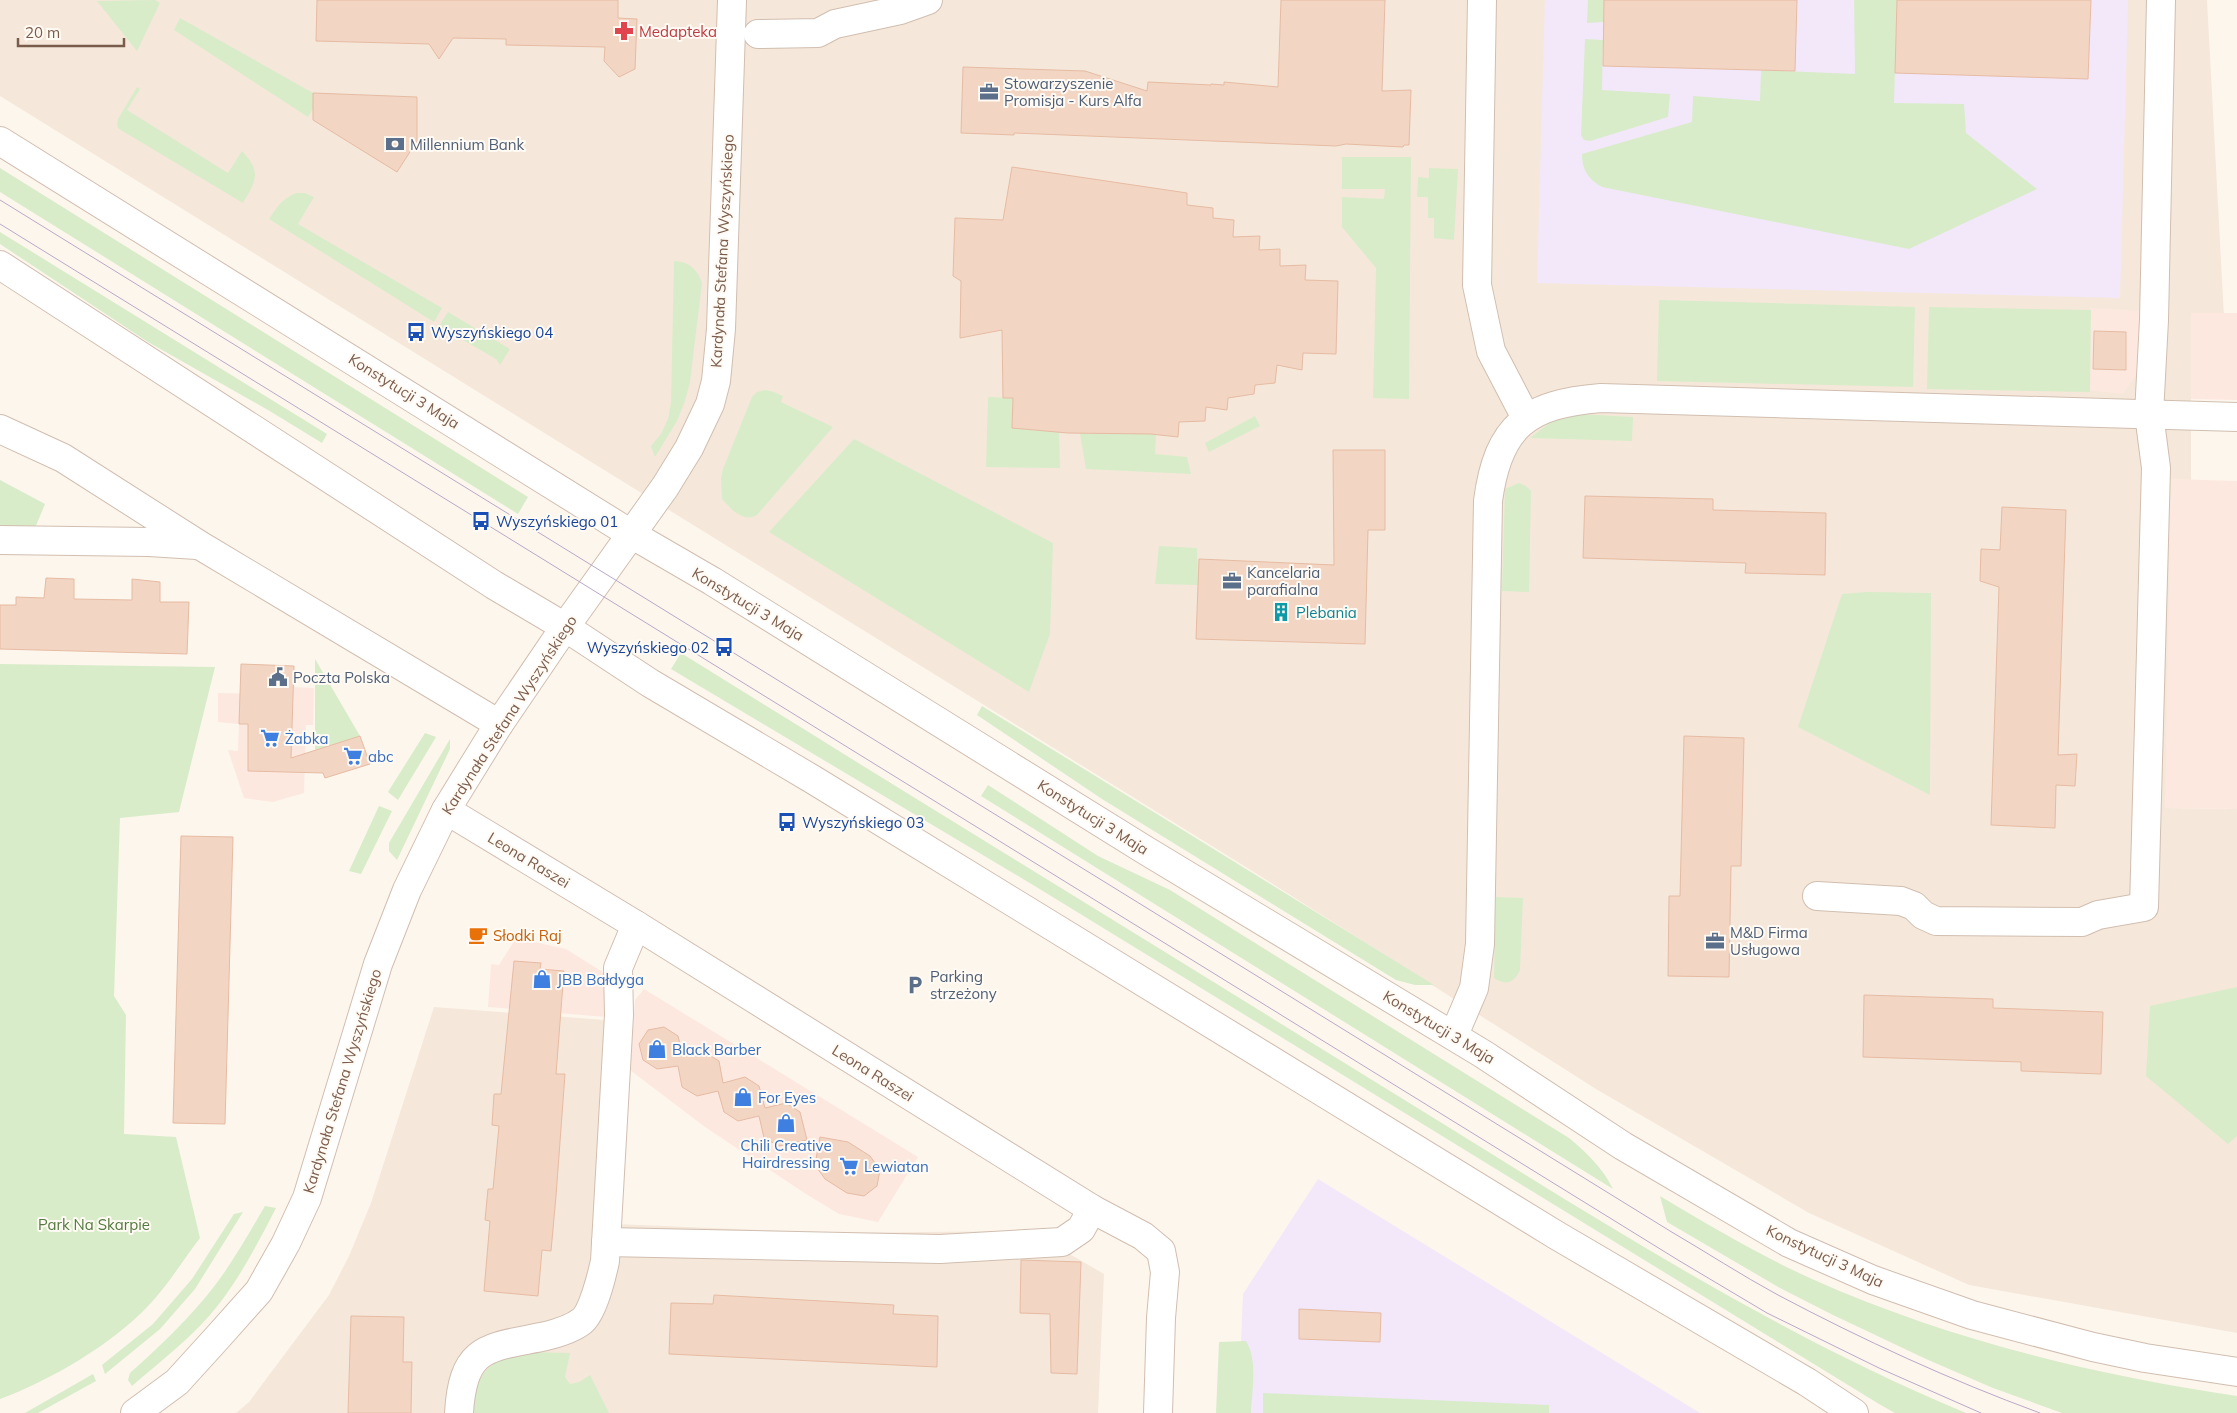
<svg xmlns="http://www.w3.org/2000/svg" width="2237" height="1413" font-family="Mulish,sans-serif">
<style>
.residential{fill:#f5e8da}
.commercial{fill:#fde8e0}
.education{fill:#f3e8fa}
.green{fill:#d8ecc9}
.building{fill:#f3d5c3;stroke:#e6bba3}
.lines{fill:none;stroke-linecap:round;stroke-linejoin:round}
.minor-casing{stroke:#d1beb0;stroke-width:30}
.minor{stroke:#fff;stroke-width:28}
.tram{stroke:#b9a8c9;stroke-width:1}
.labels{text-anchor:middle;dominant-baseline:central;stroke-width:4;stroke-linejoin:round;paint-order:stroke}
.health-label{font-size:15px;fill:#be3a42;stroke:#fffaf3;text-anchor:start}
.service-label{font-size:15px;fill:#4e5e75;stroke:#fffaf3;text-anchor:start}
.street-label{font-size:15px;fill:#7a5c4d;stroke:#fffaf3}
.transit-label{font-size:15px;fill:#164399;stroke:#fffaf3;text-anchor:start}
.culture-label{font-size:15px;fill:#0d838f;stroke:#fffaf3;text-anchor:start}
.shop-label{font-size:15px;fill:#366cbe;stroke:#fffaf3;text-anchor:start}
.food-label{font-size:15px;fill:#c56008;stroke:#fffaf3;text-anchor:start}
.park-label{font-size:15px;fill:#537a41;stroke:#fffaf3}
</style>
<rect width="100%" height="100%" fill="#fdf6ec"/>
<!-- residential -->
<g class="residential">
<polygon points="0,0 2207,0 2224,316 2191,399 2191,480 2165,808 2237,809 2237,1333 1969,1285 1809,1213 1596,1089 1249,869 0,96"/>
<polygon points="434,1007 605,1020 593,1223 831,1233 1030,1231 1104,1274 1098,1413 236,1413 249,1402 329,1295 349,1256 371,1203"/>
</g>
<!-- commercial -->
<g class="commercial">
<polygon points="2090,308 2141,311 2139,370 2123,394 2088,390"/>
<polygon points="2191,313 2237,313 2237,400 2191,399"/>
<polygon points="2171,479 2237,481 2237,809 2165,808"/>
<polygon points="270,686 314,688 313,725 306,725 304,793 273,802 244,798 228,750 238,751 239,724 218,722 218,693 269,694"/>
<polygon points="516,938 566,949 609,976 606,1017 488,1007 491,964 499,965"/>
<polygon points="644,989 918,1157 878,1222 839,1214 806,1194 705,1127 630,1070 635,1000"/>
</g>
<!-- education -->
<g class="education">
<polygon points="1545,0 2128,0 2120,298 1537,283"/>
<polygon points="1318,1179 1700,1413 1238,1413 1243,1294"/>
</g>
<!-- green -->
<g class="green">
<polygon points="155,0 160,3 137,51 97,1"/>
<polygon points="1588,0 1604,0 1604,22 1587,23"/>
<path d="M 1854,0 L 1897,0 L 1894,103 L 1964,104 L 1966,133 L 2037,189 L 1909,249 L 1602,187 C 1588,179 1582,170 1582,154 L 1692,122 L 1693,96 L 1760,101 L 1761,70 L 1855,74 Z"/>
<polygon points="180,18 313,93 313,109 308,117 174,30"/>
<polygon points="1585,39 1603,40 1602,90 1670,94 1668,117 1590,141 1584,140 1581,135"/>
<path d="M 137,87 L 140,89 L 127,110 L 228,173 L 242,151 C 262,172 256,181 243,203 L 119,129 L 117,126 L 118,119 Z"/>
<polygon points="1342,157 1411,157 1409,399 1373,398 1376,268 1342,227 1342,197 1384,199 1385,189 1342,189"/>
<polygon points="0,168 528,497 518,514 0,192"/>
<polygon points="1429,168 1458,169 1454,240 1434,238 1434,218 1428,218 1428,197 1417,197 1418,177 1429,178"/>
<path d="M 296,193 L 305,193 L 314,197 L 298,224 L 442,308 L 434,322 L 269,219 C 277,207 282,199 296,193 Z"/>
<polygon points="0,232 327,434 322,443 268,410 148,342 0,244"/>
<path d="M 674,261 C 689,262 697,268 702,283 L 690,382 L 685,401 L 677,421 L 655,457 L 651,446 L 661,434 L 668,419 L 671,403 Z"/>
<polygon points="1659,300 1915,307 1913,387 1657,381"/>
<polygon points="1929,307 2091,310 2090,392 1927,389"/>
<polygon points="448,312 510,349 500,365 496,359 439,326"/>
<path d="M 765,390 L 774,392 L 783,396 L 781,402 L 833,427 L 757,515 C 743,523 731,509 722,499 L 721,479 L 723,469 L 752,397 L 757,392 Z"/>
<polygon points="988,397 1013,398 1012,428 1035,422 1035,431 1037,430 1038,422 1059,431 1060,468 986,467"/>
<polygon points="1578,414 1633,417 1632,441 1530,438 1551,422"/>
<polygon points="1255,416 1260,426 1209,452 1205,443"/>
<polygon points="1128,426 1128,434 1131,434 1131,426 1153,427 1153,434 1156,435 1155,454 1187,457 1191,474 1086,469 1080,433 1110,433"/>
<polygon points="854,439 1053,543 1050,634 1029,692 769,532"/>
<polygon points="0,480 45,504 35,528 0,526"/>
<polygon points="1519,483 1526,486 1531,491 1529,592 1502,591 1505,489"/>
<polygon points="1159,546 1197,548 1198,585 1155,584"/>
<polygon points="1867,592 1931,593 1930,795 1798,727 1842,594"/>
<path d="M 681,653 C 917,800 1154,945 1390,1091 C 1577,1206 1762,1328 1966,1413 L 1895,1413 L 1879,1404 L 1038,888 L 671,669 Z"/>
<polygon points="315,659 360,736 315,750"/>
<path d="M 0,664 L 215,667 L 179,812 L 120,818 L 114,996 L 126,1015 L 124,1134 L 176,1137 L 200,1238 C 183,1260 168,1285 149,1305 C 113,1344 49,1381 0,1399 Z"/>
<polygon points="982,706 1434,985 1415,985 1396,980 1102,799 977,715"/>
<polygon points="425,733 436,737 398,800 388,792"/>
<polygon points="450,739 450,749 397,860 389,851 389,843"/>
<path d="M 988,785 L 1098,856 L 1170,890 L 1569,1138 C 1587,1153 1602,1167 1613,1189 L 981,796 Z"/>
<polygon points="379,806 392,811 361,874 349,871"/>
<path d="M 1496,897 L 1523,898 L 1520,970 C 1514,983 1506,986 1494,978 Z"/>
<polygon points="2237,987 2237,1136 2228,1144 2146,1076 2150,1006"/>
<path d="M 1660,1196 C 1710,1226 1759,1255 1812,1279 C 1947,1339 2092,1375 2237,1396 L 2237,1413 L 2062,1413 L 1993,1388 L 1926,1359 L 1833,1315 L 1780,1288 L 1667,1222 Z"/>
<path d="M 265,1206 L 276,1208 C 259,1241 242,1274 219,1304 C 194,1336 162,1360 132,1386 L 128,1380 L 130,1373 C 156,1350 181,1326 204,1299 C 228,1271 246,1238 265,1206 Z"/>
<polygon points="243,1212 195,1289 160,1329 105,1374 102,1365 153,1324 192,1279 234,1214"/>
<path d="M 1246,1341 C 1258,1360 1252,1391 1251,1413 L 1216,1413 L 1219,1342 Z"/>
<path d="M 527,1352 L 570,1353 L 565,1377 L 570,1384 L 579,1382 L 590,1375 L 609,1413 L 466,1413 C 478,1377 487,1357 527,1352 Z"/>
<polygon points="93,1374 96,1381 38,1413 25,1413"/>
<polygon points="1263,1393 1549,1405 1549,1413 1263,1413"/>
</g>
<!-- building -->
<g class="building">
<polygon points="317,0 618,0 618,18 637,19 635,69 619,77 604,61 605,47 506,45 506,39 453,38 439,59 429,44 316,41"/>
<polygon points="1281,0 1385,0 1382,91 1411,90 1409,145 1404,145 1403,147 1346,144 1336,146 1014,133 1014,135 961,133 963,67 1085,71 1147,91 1148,82 1211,85 1211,84 1224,85 1224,82 1278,87"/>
<polygon points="1604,0 1797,0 1795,71 1603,66"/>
<polygon points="1897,0 2091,0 2088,79 1895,73"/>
<polygon points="313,93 417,97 417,141 397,172 313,120"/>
<polygon points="1012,167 1187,193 1187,205 1213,208 1213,218 1234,220 1233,237 1260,236 1259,250 1280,249 1280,266 1306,265 1305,280 1338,281 1336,354 1303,353 1302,370 1277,365 1275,383 1255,385 1254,394 1228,398 1227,410 1206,407 1205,421 1179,422 1178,437 1151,434 1068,433 1012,428 1013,398 1003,398 1002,330 960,338 961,281 953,276 955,218 1003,220"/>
<polygon points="2094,331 2126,332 2126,370 2093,369"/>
<polygon points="1333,450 1385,450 1385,530 1368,530 1365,644 1196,639 1199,559 1334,565"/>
<polygon points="1585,496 1713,499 1713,510 1826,513 1825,575 1745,573 1746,563 1583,558"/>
<polygon points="2002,507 2066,510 2058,755 2077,754 2075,786 2056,785 2055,828 1991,825 1999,587 1980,581 1981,549 2000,550"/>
<polygon points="46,578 74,579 74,599 132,600 132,579 160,582 160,602 189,602 187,654 0,649 0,605 16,605 16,597 44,598"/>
<polygon points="241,664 294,666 291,758 360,736 370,764 325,778 323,773 248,771 248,724 239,724"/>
<polygon points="1684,736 1744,738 1741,866 1731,866 1729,977 1668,976 1669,896 1680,896"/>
<polygon points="181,836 233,837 225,1124 173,1123"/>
<polygon points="514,961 541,963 540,969 564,971 556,1074 565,1074 556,1196 551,1251 542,1250 538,1296 484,1291 490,1221 485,1220 488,1189 493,1189 499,1126 492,1125 494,1094 501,1094"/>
<polygon points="1864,995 1993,999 1993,1008 2103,1012 2101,1074 2021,1071 2021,1062 1863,1057"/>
<polygon points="664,1027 678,1036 683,1056 704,1052 719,1061 723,1083 745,1077 759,1086 765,1108 786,1103 800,1112 807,1140 779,1146 764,1138 759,1116 738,1121 724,1112 718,1091 697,1096 682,1087 678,1066 657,1069 643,1060 639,1044 648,1030"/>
<polygon points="820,1137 848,1142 870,1156 880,1170 877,1186 864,1196 847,1193 825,1179 815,1165"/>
<polygon points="1021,1260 1081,1262 1077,1374 1051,1373 1050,1314 1020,1313"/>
<polygon points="714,1295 894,1305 893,1314 938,1316 937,1367 669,1354 671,1303 713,1304"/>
<polygon points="1299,1309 1381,1313 1380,1342 1299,1339"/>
<polygon points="351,1316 404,1317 403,1362 412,1362 411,1413 348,1413"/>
</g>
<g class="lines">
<!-- minor casing -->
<g class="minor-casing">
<g id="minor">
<polyline points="1482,0 1477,285 1491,351 1526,418"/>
<polyline points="758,34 818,33 835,24 900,10 928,0"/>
<polyline points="0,141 631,534 712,581 1145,850 1483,1054 1623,1146 1789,1243 1873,1280 1972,1315 2093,1347 2145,1358 2237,1372"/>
<polyline points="0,265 494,585 565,627 650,683 812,779 1556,1235 1807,1382 1854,1413"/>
<polyline points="0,429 63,458 201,546 499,724"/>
<polyline points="0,540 149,542 197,545"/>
<polyline points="446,810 636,925 1092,1209 1143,1236 1161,1251 1165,1272 1161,1318 1158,1413"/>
<polyline points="1817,896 1901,901 1914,906 1923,915 1936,921 2082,922 2098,915 2144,907 2156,468 2149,414 2154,320 2161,0"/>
<path d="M 1454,1035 L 1474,988 L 1480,944 L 1488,501 C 1498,425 1528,404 1601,398 L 2237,417"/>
<polyline points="606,1242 940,1249 1062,1242 1081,1229 1092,1209"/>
<polyline points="135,1413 177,1382 217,1338 259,1291 286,1243 307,1198 378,964 407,890 446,810 499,724 565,627 665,487 689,448 710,404 716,381 721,329 732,0"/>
<path d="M 459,1413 C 463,1344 489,1348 546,1336 C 558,1333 572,1329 582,1321 C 593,1312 602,1275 605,1261 L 619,1015 L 618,968 L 636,925"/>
</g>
</g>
<!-- minor -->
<use href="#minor" class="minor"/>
<!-- tram -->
<g class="tram">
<path d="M 0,200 L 1670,1231 C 1706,1252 1741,1275 1778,1295 C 1863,1340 1950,1380 2040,1413"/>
<polyline points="0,224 1678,1260 1767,1313 1879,1368 1981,1413"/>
</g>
</g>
<!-- icons -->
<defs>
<g id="pharmacy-bare" transform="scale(1.5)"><path d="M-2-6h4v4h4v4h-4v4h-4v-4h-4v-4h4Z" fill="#e0444e" stroke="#fffaf3" stroke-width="2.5" paint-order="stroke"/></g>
<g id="office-bare" transform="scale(1.5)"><path d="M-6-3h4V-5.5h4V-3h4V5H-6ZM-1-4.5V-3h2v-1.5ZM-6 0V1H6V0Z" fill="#5c6f8a" stroke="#fffaf3" stroke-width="2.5" paint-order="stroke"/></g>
<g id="bank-bare" transform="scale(1.5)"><path d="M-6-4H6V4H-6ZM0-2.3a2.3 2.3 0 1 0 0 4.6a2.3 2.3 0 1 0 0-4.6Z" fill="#5c6f8a" stroke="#fffaf3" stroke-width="2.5" paint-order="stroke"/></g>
<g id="bus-bare" transform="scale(1.5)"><path d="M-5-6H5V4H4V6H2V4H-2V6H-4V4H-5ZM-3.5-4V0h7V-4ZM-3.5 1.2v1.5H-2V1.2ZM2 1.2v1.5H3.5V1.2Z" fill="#1a4fb4" stroke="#fffaf3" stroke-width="2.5" paint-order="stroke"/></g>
<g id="building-bare" transform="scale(1.5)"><path d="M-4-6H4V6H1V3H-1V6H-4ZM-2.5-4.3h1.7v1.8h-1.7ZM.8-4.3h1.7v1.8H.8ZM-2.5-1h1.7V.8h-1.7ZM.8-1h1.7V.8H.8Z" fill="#0f9aa8" stroke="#fffaf3" stroke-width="2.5" paint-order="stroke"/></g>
<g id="civic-bare" transform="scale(1.5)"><path d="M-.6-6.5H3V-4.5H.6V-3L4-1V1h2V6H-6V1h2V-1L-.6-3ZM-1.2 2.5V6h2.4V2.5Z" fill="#5c6f8a" stroke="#fffaf3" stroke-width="2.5" paint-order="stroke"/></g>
<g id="supermarket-bare" transform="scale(1.5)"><path d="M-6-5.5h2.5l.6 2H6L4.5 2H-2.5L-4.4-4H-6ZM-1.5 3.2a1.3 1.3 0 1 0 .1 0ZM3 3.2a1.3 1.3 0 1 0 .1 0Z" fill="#3f7fe0" stroke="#fffaf3" stroke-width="2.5" paint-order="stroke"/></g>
<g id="cafe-bare" transform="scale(1.5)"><path d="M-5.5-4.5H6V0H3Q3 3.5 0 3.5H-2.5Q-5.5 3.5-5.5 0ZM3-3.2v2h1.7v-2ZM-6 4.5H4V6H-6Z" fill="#e8710a" stroke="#fffaf3" stroke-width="2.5" paint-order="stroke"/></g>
<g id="shop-bare" transform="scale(1.5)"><path d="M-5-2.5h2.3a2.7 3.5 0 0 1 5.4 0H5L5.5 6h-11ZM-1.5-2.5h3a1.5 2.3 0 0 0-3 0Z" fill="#3f7fe0" stroke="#fffaf3" stroke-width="2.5" paint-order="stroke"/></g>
<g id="parking-bare" transform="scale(1.5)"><path d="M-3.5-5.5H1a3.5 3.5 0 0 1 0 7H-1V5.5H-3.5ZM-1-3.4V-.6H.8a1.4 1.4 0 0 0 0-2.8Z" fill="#5c6f8a" stroke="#fffaf3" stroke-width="2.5" paint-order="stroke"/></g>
</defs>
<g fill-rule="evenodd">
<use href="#pharmacy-bare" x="624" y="31"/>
<use href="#office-bare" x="989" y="92"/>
<use href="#bank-bare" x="395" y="144"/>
<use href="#bus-bare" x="416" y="332"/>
<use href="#bus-bare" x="481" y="521"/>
<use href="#office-bare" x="1232" y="581"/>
<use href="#building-bare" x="1281" y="612"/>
<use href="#bus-bare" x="724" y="647"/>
<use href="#civic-bare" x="278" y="677"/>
<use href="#supermarket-bare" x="270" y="738"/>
<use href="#supermarket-bare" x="353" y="756"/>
<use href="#bus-bare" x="787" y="822"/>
<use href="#cafe-bare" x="478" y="935"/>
<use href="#office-bare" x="1715" y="941"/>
<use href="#shop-bare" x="542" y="979"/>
<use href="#parking-bare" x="915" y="985"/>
<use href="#shop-bare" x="657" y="1049"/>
<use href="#shop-bare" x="743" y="1097"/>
<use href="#shop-bare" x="786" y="1123"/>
<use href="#supermarket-bare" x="849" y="1166"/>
</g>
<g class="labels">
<!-- health labels -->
<g class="health-label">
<text x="639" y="31">Medapteka</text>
</g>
<!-- service labels -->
<g class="service-label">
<text x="1004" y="83">Stowarzyszenie<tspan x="1004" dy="17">Promisja - Kurs Alfa</tspan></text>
<text x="410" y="144">Millennium Bank</text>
<text x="1247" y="572">Kancelaria<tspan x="1247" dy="17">parafialna</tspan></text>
<text x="293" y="677">Poczta Polska</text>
<text x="1730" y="932">M&amp;D Firma<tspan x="1730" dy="17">Usługowa</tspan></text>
<text x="930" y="976">Parking<tspan x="930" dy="17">strzeżony</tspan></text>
</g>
<!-- street labels -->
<g class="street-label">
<text transform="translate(722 251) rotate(-87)">Kardynała Stefana Wyszyńskiego</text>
<text transform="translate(404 391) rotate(32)">Konstytucji 3 Maja</text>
<text transform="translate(748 604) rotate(31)">Konstytucji 3 Maja</text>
<text transform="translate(509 715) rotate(-57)">Kardynała Stefana Wyszyńskiego</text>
<text transform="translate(1093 817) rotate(32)">Konstytucji 3 Maja</text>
<text transform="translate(529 860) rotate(31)">Leona Raszei</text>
<text transform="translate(1439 1027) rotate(31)">Konstytucji 3 Maja</text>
<text transform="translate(873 1073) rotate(32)">Leona Raszei</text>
<text transform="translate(342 1081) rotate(-73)">Kardynała Stefana Wyszyńskiego</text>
<text transform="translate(1825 1256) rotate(25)">Konstytucji 3 Maja</text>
</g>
<!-- transit labels -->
<g class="transit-label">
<text x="431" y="332">Wyszyńskiego 04</text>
<text x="496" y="521">Wyszyńskiego 01</text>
<text x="709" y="647" text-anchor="end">Wyszyńskiego 02</text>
<text x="802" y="822">Wyszyńskiego 03</text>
</g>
<!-- culture labels -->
<g class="culture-label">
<text x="1296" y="612">Plebania</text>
</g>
<!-- shop labels -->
<g class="shop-label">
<text x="285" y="738">Żabka</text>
<text x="368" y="756">abc</text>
<text x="557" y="979">JBB Bałdyga</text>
<text x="672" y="1049">Black Barber</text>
<text x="758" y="1097">For Eyes</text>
<text x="786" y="1145" text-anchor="middle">Chili Creative<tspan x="786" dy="17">Hairdressing</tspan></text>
<text x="864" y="1166">Lewiatan</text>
</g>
<!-- food labels -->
<g class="food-label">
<text x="493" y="935">Słodki Raj</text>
</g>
<!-- park labels -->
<g class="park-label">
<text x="94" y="1224">Park Na Skarpie</text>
</g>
</g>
<!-- scale -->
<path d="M18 38v8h106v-8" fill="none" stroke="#7a5c4d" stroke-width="2.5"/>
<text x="25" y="38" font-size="15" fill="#7a5c4d" stroke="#fffaf3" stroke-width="4" paint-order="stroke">20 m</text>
</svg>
